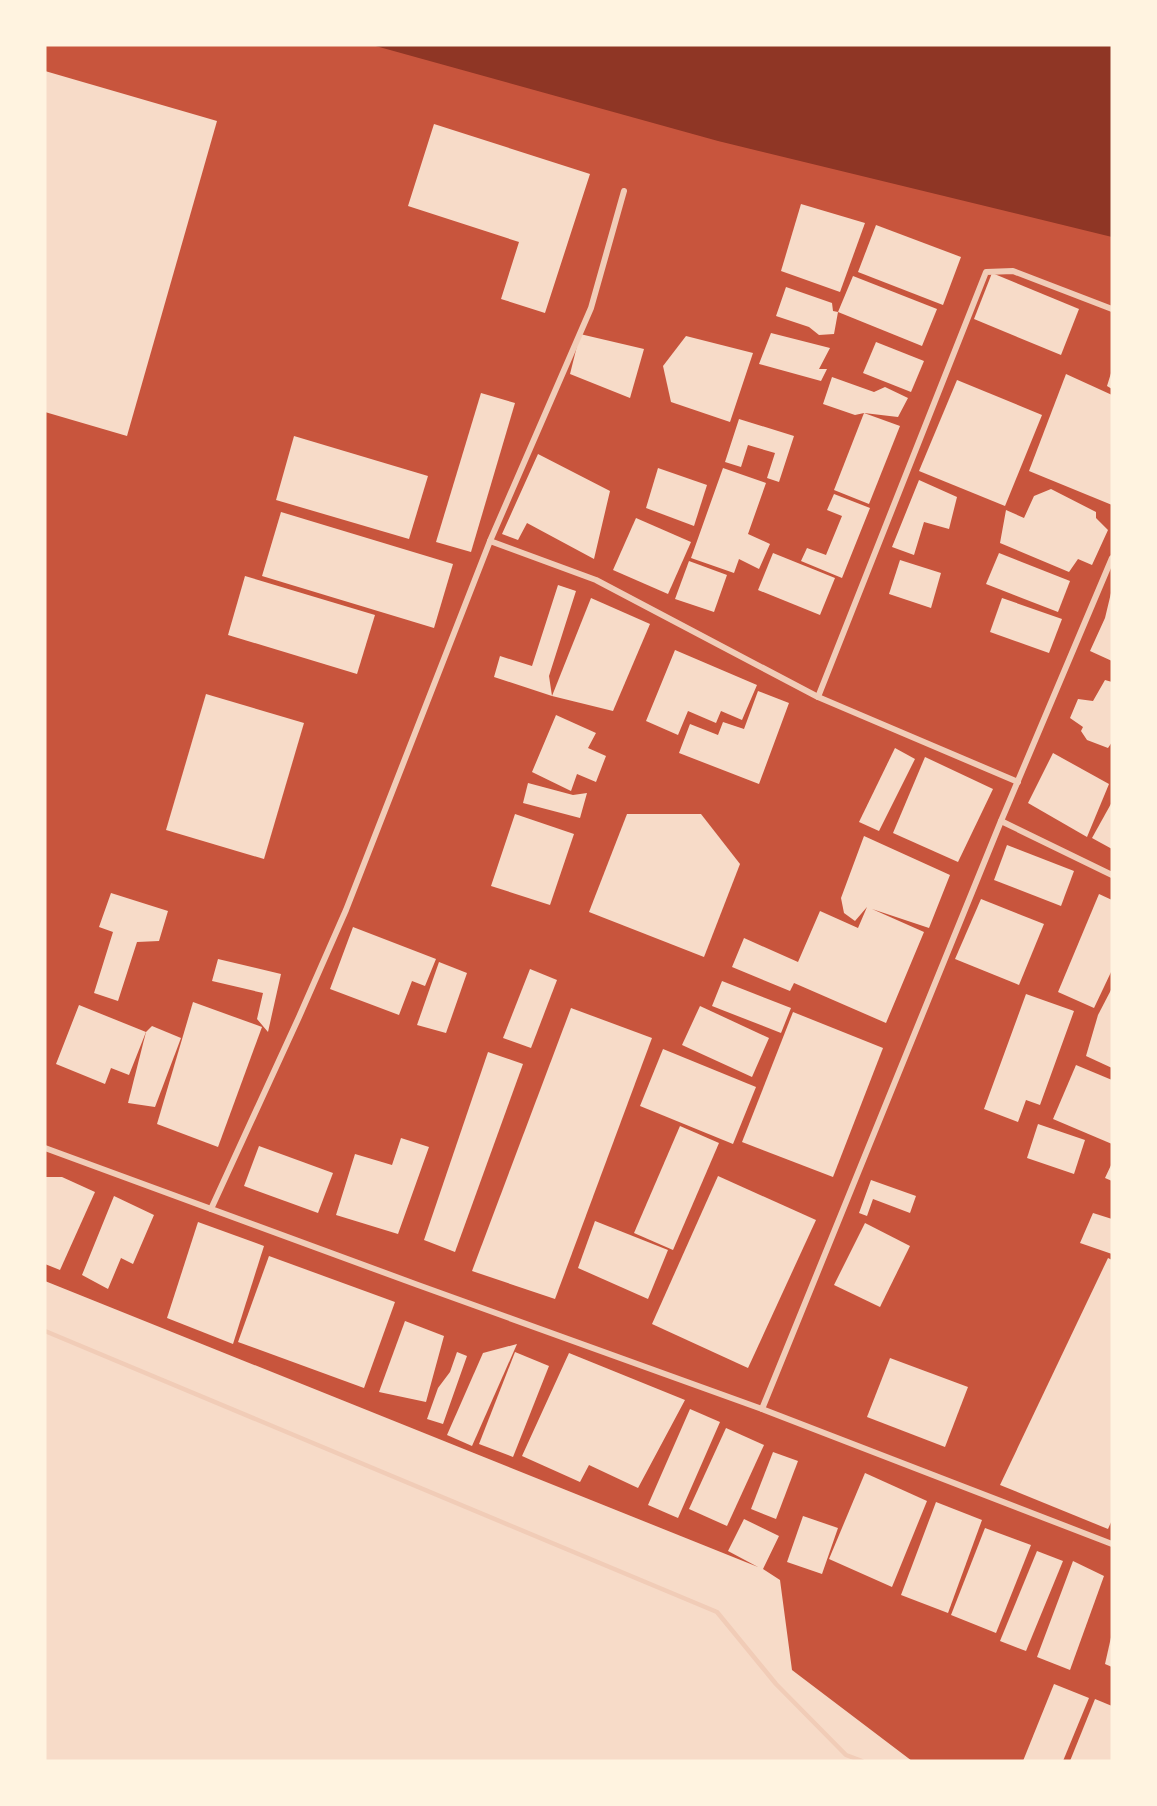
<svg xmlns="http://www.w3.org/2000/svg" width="1157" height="1806" font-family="'Varela Round',sans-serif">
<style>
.water{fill:#8f3625}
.building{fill:#f7dbc8}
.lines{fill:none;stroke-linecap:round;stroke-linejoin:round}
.service{stroke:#f1ccb7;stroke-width:4.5}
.minor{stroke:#f1ccb7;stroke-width:6}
</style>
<rect width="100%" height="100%" fill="#c8553d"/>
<!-- water -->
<polygon class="water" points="372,45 1112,45 1112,237 718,141"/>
<!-- building -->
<g class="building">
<polygon points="45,71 217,121 127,436 45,412"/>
<polygon points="434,124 590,174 545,313 501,299 519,242 408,206"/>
<polygon points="801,204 865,223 840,292 781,271"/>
<polygon points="876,225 961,257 943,305 858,272"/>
<polygon points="992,273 1079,309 1061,355 974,319"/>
<polygon points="853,276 937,309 922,346 838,312"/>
<polygon points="786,287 832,303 833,311 838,312 834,334 819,335 809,327 776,316"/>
<polygon points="771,333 830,348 819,369 827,369 821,381 759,364"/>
<polygon points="580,334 644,349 630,398 570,374"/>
<polygon points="686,336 753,353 730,422 671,402 663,366"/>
<polygon points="876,342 924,361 911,392 863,373"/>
<polygon points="1112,370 1112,389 1107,386"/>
<polygon points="1066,374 1112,395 1112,505 1029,471"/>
<polygon points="832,377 874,392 885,387 908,398 898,417 864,413 855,415 823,404"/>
<polygon points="957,380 1042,415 1005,506 919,471"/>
<polygon points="481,393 515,403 471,552 436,542"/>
<polygon points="864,413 900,426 869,504 834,490"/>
<polygon points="739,419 794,436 779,482 767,478 775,453 748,445 741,467 725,462"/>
<polygon points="294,436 428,476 409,539 276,500"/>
<polygon points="538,454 610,491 594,559 527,523 518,540 502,534"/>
<polygon points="658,468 707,485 694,526 646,508"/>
<polygon points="723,468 766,483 748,534 770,544 759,569 739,559 734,573 691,558"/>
<polygon points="919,480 957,497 949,529 924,522 914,555 892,547"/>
<polygon points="1051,489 1096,512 1096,518 1108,530 1092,565 1078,559 1069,572 1000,543 1006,510 1024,518 1034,496"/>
<polygon points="834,494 870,508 842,578 801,561 807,548 826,555 842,516 827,510"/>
<polygon points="281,512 453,564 434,628 262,576"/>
<polygon points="636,518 691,542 668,594 613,570"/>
<polygon points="773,553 835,578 820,615 758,590"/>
<polygon points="999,553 1070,581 1058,612 986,584"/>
<polygon points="900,560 941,573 931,608 889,594"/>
<polygon points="689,561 727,575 714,612 675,599"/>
<polygon points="245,576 375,615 357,674 228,635"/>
<polygon points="558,585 576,591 549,676 552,696 494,677 500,656 532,666"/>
<polygon points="1111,593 1112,593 1112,661 1090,651 1105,618"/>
<polygon points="591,598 650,624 613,711 552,696"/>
<polygon points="1002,598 1062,619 1049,653 990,632"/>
<polygon points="675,650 757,685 742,720 721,711 716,723 688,711 678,735 646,721"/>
<polygon points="1105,680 1112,682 1112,742 1108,748 1087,740 1081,731 1083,727 1070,718 1078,699 1093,701"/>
<polygon points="758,691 789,703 759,784 679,753 690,724 718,735 723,722 744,729"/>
<polygon points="206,694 304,723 264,859 166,830"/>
<polygon points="556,715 596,733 588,748 606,756 596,782 577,774 571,791 532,772"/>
<polygon points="895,748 915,759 879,831 859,822"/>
<polygon points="1053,753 1109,784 1087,837 1028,803"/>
<polygon points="925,757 993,789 958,862 893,833"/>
<polygon points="528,783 573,795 587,793 580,818 523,803"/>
<polygon points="1112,802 1112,849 1092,838"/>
<polygon points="515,814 574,834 550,905 491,886"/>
<polygon points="627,814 701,814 740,864 704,957 589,912"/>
<polygon points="864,836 950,875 929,928 872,909 924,932 886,1023 794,983 790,991 732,967 744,938 798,962 820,911 858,928 867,907 855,921 844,913 841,898"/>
<polygon points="1007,845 1074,871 1061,906 994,880"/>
<polygon points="111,893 168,911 159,941 137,942 118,1001 94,993 113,932 99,927"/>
<polygon points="1099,894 1112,900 1112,970 1094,1008 1058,992"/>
<polygon points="981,899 1044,924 1019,985 955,959"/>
<polygon points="353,927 436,959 425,986 412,981 399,1015 330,989"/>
<polygon points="218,959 281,974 268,1032 257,1019 263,993 212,981"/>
<polygon points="439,962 467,973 446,1033 417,1025"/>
<polygon points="530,969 557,980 531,1048 503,1038"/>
<polygon points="722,981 791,1008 781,1033 712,1006"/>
<polygon points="1112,988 1112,1068 1086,1056 1098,1015"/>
<polygon points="1026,994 1074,1011 1040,1105 1026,1100 1018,1122 984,1109"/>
<polygon points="193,1002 262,1027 218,1147 157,1124"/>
<polygon points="79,1005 146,1032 129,1075 111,1068 105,1084 56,1064"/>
<polygon points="700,1006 769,1038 752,1077 682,1045"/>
<polygon points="571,1008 652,1038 555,1299 472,1271"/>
<polygon points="793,1012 883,1048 833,1177 742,1142"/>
<polygon points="152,1026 181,1038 155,1107 128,1103 146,1032"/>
<polygon points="663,1049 756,1087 733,1144 640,1106"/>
<polygon points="488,1052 523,1064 455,1252 424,1240"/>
<polygon points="1076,1065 1112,1080 1112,1144 1053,1119"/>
<polygon points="1038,1124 1085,1140 1074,1174 1027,1158"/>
<polygon points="680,1126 719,1143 673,1250 634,1233"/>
<polygon points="401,1138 429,1147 398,1234 336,1215 355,1154 392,1165"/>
<polygon points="259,1146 333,1173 318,1213 244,1186"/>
<polygon points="1112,1163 1112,1181 1105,1178"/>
<polygon points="718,1176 816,1220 748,1368 652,1324"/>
<polygon points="45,1177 62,1177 95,1192 60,1270 45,1264"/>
<polygon points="871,1180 916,1196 910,1213 873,1199 867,1216 859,1213"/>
<polygon points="114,1196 154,1215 133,1264 121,1258 108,1289 82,1275"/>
<polygon points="1093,1213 1112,1219 1112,1254 1080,1243"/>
<polygon points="595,1221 668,1250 648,1299 578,1268"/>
<polygon points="198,1222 264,1246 233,1344 167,1318"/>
<polygon points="865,1223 910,1246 880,1307 834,1285"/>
<polygon points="269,1256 395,1302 364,1388 238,1342"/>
<polygon points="1108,1258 1112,1260 1112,1520 1108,1529 1000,1485"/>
<polygon points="45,1281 758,1567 728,1551 744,1519 779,1536 763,1569 780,1580 792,1670 912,1761 45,1761"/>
<polygon points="405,1321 444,1336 426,1402 379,1392"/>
<polygon points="517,1344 472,1446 447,1435 483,1353"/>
<polygon points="457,1352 467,1356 443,1424 427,1419 438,1388 450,1372"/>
<polygon points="515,1352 549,1366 513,1457 479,1444"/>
<polygon points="569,1353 685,1400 638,1488 589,1465 580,1482 522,1456"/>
<polygon points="890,1358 968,1387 945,1447 867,1417"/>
<polygon points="690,1409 720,1422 678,1518 648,1505"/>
<polygon points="726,1428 764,1445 727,1526 689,1509"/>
<polygon points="773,1452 798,1461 776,1519 751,1509"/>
<polygon points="865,1473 927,1501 892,1587 829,1559"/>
<polygon points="936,1502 982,1520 948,1613 901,1595"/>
<polygon points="803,1516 838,1528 822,1574 787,1562"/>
<polygon points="985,1528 1031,1545 996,1633 951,1615"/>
<polygon points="1037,1551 1063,1561 1026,1651 1000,1641"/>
<polygon points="1073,1561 1104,1576 1070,1670 1037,1657"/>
<polygon points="1112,1633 1112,1667 1105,1664"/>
<polygon points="1054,1684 1089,1698 1063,1761 1023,1761"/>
<polygon points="1095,1699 1112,1706 1112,1761 1070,1761"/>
</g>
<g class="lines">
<!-- service -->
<polyline class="service" points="45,1331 717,1612 776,1684 846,1755 862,1761"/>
<!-- minor -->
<g class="minor">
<polyline points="490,541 596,580 818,697 1018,782"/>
<polyline points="818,697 986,272 1013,271 1112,309"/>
<polyline points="1001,821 1112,875"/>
<polyline points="45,1148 418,1285 762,1409 1112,1544"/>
<polyline points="211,1209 299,1017 346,910 490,541 591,308 624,191"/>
<polyline points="762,1409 1001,821 1112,558"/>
</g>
</g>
<!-- border -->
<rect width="1157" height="1806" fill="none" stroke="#fff3e0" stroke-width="93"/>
</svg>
